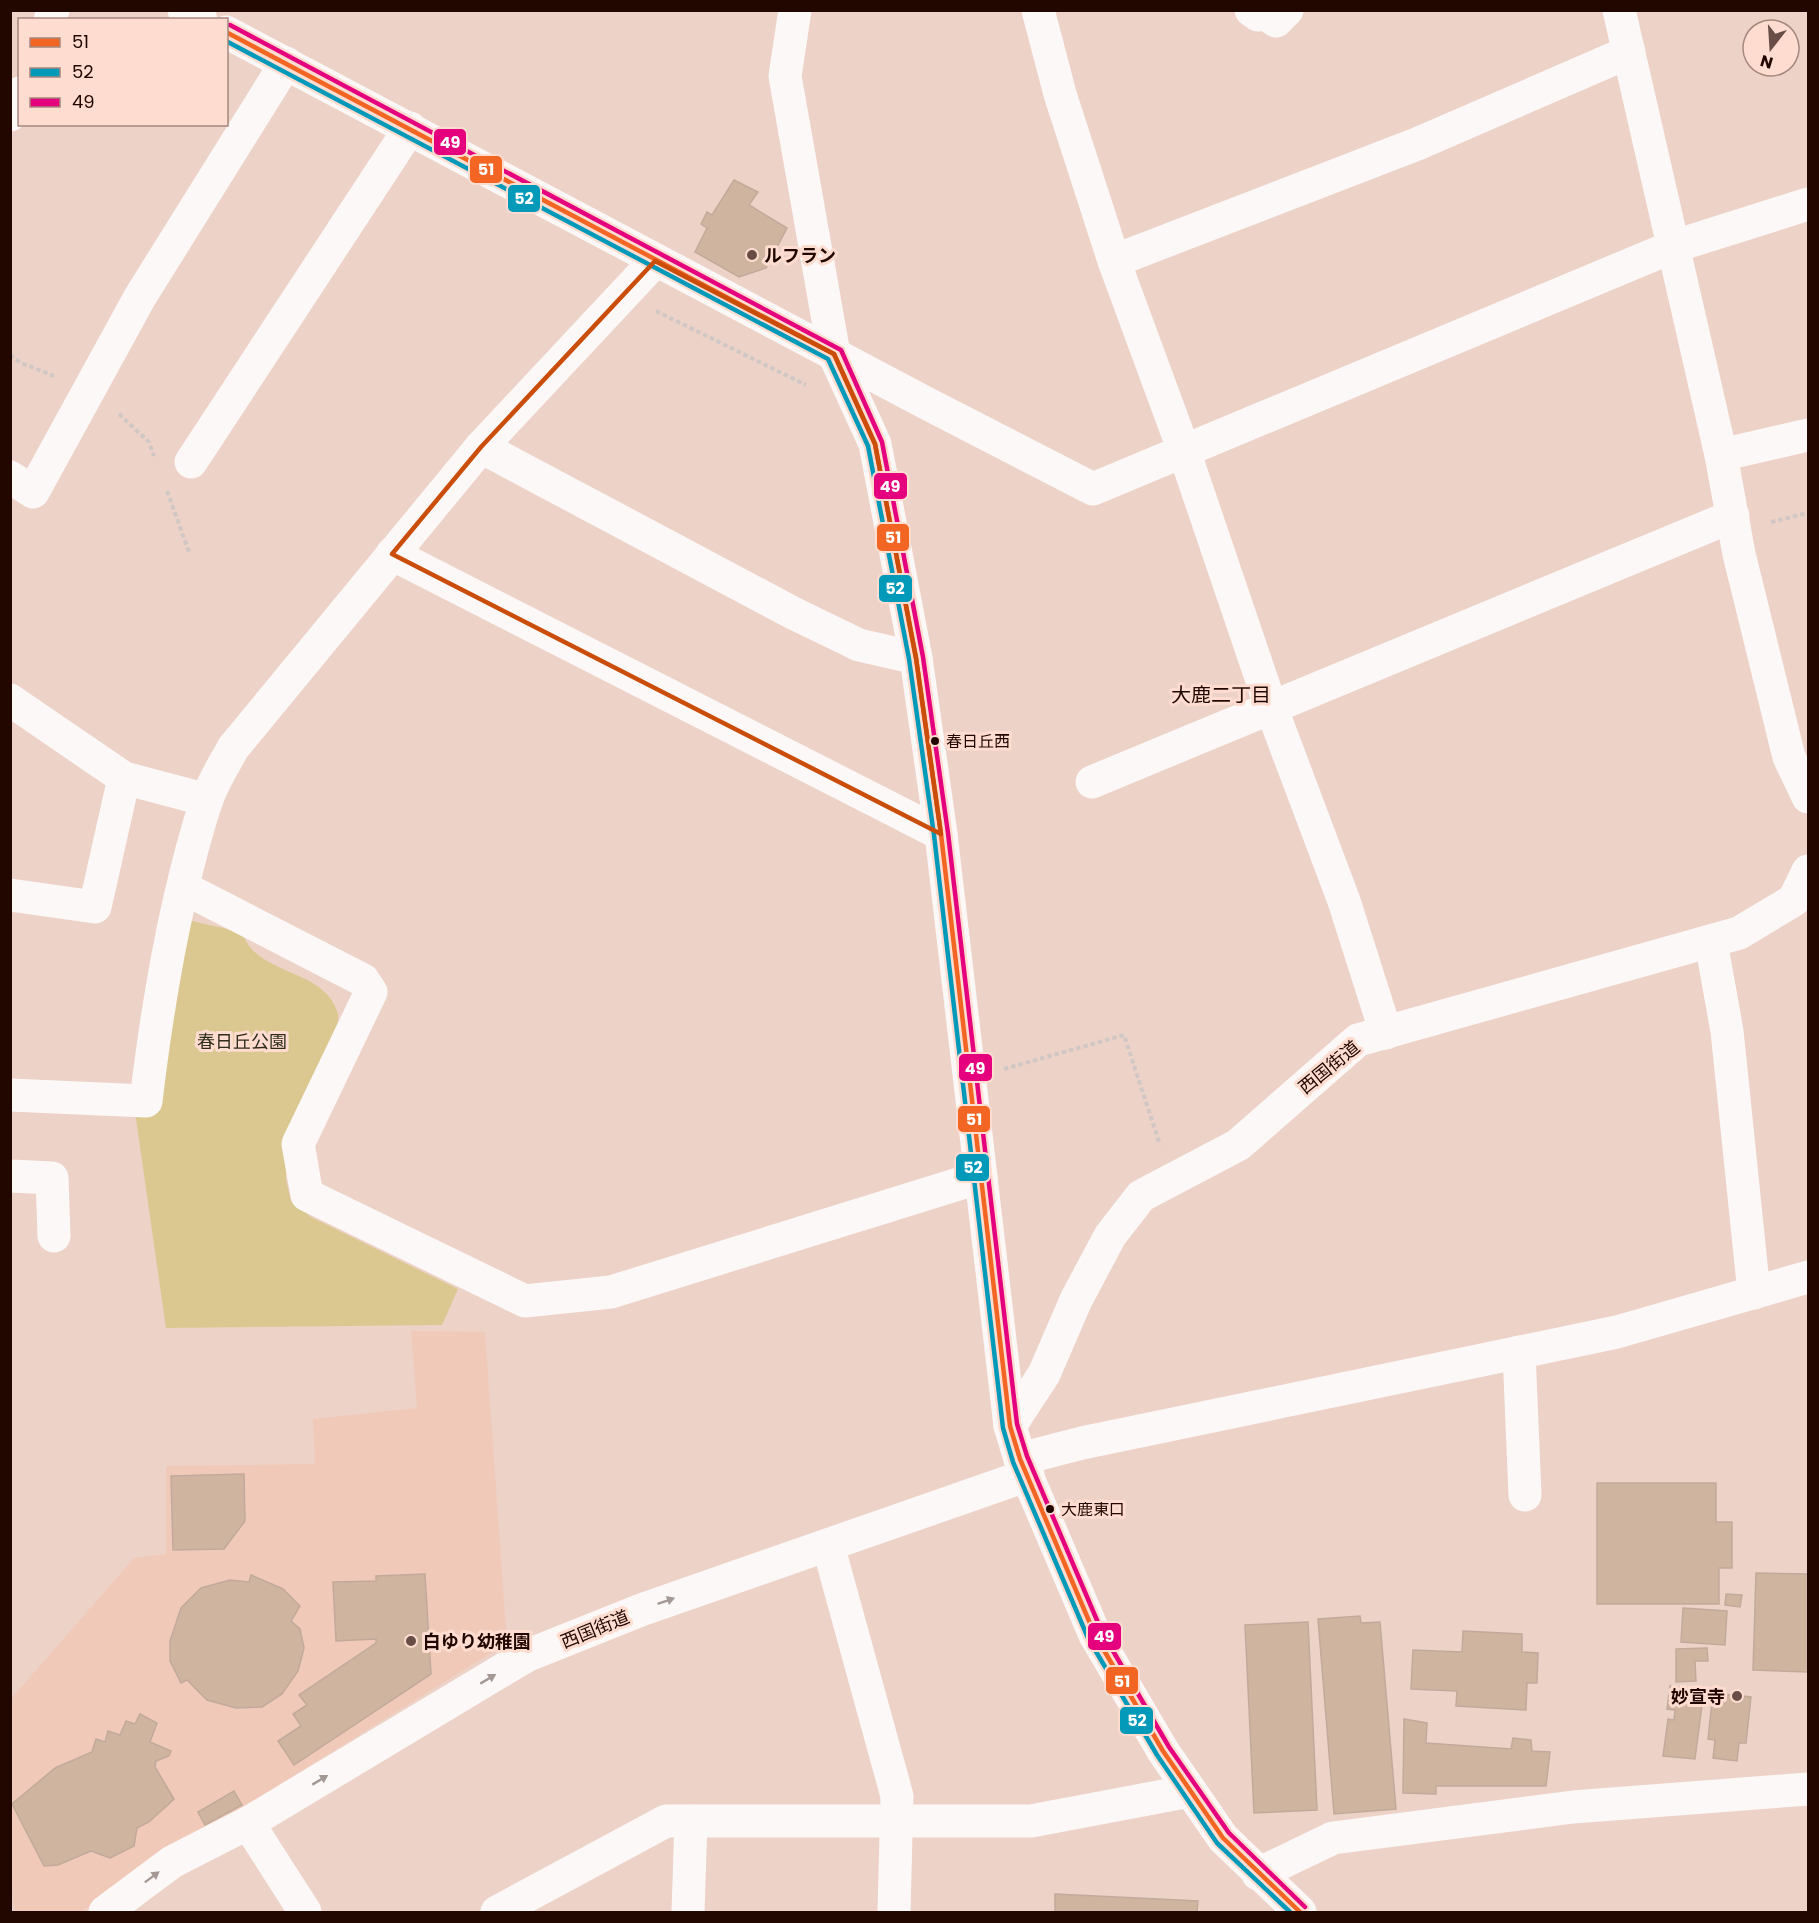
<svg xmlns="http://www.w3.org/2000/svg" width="1819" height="1923" font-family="Poppins,'Noto Sans JP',sans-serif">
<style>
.built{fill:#f1c9b9}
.green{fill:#dac890}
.building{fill:#cfb4a0;stroke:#c2aa9b;stroke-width:1.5}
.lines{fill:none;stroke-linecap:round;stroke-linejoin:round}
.path{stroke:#d0c8c4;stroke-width:4;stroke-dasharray:4.5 3;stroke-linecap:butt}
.minor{stroke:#fcf8f7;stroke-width:33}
.bus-1-casing{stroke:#feddd0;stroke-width:9}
.bus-2-casing{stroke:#feddd0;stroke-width:9}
.bus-3-casing{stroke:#feddd0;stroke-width:9}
.bus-1{stroke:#f26522;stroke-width:4.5}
.bus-2{stroke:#0399b9;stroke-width:4.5}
.bus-3{stroke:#e5007d;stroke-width:4.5}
.oneway{fill:#a49894}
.marked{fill:none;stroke:#ca4d0a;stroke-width:4.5;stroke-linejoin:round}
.poi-dot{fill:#684e46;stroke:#feddd0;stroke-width:2}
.bus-dot{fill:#210700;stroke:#feddd0;stroke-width:2}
.labels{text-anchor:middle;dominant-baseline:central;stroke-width:6;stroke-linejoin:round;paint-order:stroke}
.bus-label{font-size:16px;fill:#210700;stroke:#feddd0;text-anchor:start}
.poi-label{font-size:18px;font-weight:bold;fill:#210700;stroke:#feddd0;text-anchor:start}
.park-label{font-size:18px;fill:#2f2d19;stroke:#feddd0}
.street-label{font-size:18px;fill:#210700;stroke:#feddd0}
.neighbourhood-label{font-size:20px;fill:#210700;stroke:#feddd0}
.line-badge{stroke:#feddd0;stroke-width:2}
.badge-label{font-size:16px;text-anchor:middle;font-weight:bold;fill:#fff}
</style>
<rect width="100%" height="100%" fill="#edd2c8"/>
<!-- built -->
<polygon class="built" points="411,1331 485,1332 507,1643 198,1835 80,1912 15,1912 10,1882 10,1700 134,1558 166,1554 166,1466 315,1464 313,1419 417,1408"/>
<!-- green -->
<path class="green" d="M 184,918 C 206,926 222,926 243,934 C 256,975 323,968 337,1011 C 339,1016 338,1024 339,1029 L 286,1149 L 286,1180 L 291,1201 L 311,1217 L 458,1289 L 442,1325 L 166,1328 L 135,1112 Z"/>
<!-- building -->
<g class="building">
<polygon points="734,180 758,192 749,205 787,228 766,268 739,277 695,252 707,228 701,224 707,212 712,215"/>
<polygon points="244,1474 245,1521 224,1549 173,1550 171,1476"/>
<polygon points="1597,1483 1716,1483 1716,1522 1732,1522 1732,1568 1719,1568 1719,1604 1597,1604"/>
<polygon points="1756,1573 1808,1574 1808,1672 1753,1670"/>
<polygon points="425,1574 431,1674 294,1765 278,1741 301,1726 293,1714 307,1705 299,1695 376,1643 376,1639 336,1641 333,1582 376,1581 376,1576"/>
<polygon points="251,1575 283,1589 300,1606 291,1621 300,1629 304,1648 298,1671 282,1694 262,1707 236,1708 207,1700 187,1680 181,1683 170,1661 170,1641 181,1608 201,1588 230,1580 249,1582"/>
<polygon points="1726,1594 1742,1595 1740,1607 1725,1605"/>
<polygon points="1683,1608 1727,1611 1725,1645 1681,1642"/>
<polygon points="1360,1616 1361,1623 1380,1622 1396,1809 1334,1814 1318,1619"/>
<polygon points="1308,1622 1317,1810 1254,1813 1245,1625"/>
<polygon points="1463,1631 1522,1634 1522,1652 1538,1653 1537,1683 1527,1683 1526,1710 1456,1706 1457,1691 1411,1689 1413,1650 1462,1652"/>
<polygon points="1707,1648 1708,1661 1695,1661 1696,1681 1676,1682 1676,1649"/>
<polygon points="1670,1686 1704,1690 1695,1759 1663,1756 1668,1719 1674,1720 1675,1710 1667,1709"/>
<polygon points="1713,1693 1751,1697 1746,1743 1739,1743 1737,1761 1713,1758 1715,1740 1708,1739"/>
<polygon points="140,1714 157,1723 150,1742 171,1751 169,1756 156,1761 155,1767 174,1799 149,1822 137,1828 134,1846 110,1858 91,1851 58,1865 44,1866 12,1804 55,1768 92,1752 96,1739 105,1742 108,1731 120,1735 126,1721 135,1724"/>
<polygon points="1404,1719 1427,1723 1426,1743 1511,1749 1513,1738 1531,1740 1532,1751 1550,1752 1546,1786 1436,1786 1436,1794 1403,1793"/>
<polygon points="234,1791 242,1805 205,1825 198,1812"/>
<polygon points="1055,1894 1198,1901 1197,1912 1055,1912"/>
</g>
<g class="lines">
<!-- path -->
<g class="path">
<polyline points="656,311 806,385"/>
<polyline points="10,355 21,363 54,376"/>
<polyline points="119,414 149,442 154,456"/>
<polyline points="167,491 189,552"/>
<polyline points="1771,522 1808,513"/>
<polyline points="1004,1069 1124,1035 1160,1145"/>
</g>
<!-- minor -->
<g class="minor">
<polyline points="184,10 201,20"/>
<polyline points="795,10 785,76 834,354 875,444 916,658 941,834 1010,1426 1020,1459 1095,1635 1163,1751 1223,1838 1300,1912"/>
<polyline points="1038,10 1060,94 1114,261 1184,451 1271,707 1344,901 1386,1033"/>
<polyline points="1251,10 1258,15 1262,11 1276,21 1287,10"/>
<polyline points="1619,10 1721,455 1739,554 1789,757 1808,797"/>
<polyline points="50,20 53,10"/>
<polyline points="226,32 926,403 1093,489 1672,247 1808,204"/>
<polyline points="10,115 20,93"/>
<polyline points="1114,261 1417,144 1629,52"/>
<polyline points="481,447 793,613 859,645 916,658"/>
<polyline points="1721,455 1808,435"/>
<polyline points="191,462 410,128"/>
<polyline points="10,477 33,492 140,297 286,63"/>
<polyline points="392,554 941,834"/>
<polyline points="10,700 124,778 207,800"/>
<polyline points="1092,782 1733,516"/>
<polyline points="184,888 363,980 371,992 298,1144 307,1195 525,1301 611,1292 981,1177"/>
<polyline points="10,895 95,907 124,778"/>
<polyline points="1711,942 1727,1031 1754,1293"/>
<path d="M 10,1095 L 146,1101 C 158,1000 175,898 206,802 C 212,783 224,765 233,748 L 481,447 L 655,261"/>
<polyline points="10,1176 52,1178 54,1236"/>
<polyline points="1519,1352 1525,1495"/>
<polyline points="1010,1426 1044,1374 1076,1300 1110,1236 1141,1196 1238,1145 1358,1040 1739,933 1794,900 1808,871"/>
<polyline points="1020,1459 1082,1443 1617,1332 1808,1277"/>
<polyline points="828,1545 897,1796 894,1912"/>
<polyline points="248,1823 305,1912"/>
<polyline points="1258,1874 1333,1838 1573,1807 1808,1789"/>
<polyline points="105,1912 172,1862 248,1823 526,1656 641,1610 1028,1475"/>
<polyline points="497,1912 666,1821 1031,1821 1190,1791"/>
<polyline points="688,1912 691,1821"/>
</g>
<!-- bus-1 casing -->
<g class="bus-1-casing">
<polyline id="bus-1" points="226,32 834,354 875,444 916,658 941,834 1010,1426 1020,1459 1095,1635 1163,1751 1223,1838 1300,1912"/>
</g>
<!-- bus-2 casing -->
<g class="bus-2-casing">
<polyline id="bus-2" points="226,41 828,359 868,446 909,659 934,835 1003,1428 1013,1462 1088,1638 1157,1755 1217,1843 1290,1912"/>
</g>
<!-- bus-3 casing -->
<g class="bus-3-casing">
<polyline id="bus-3" points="230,25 841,350 882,442 923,657 948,833 1017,1424 1027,1456 1102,1632 1169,1747 1229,1833 1305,1907"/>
</g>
<!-- bus-1 -->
<use href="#bus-1" class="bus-1"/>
<!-- bus-2 -->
<use href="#bus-2" class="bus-2"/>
<!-- bus-3 -->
<use href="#bus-3" class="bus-3"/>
</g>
<!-- one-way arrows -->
<defs><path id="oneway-solid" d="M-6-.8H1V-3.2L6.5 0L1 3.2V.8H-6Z" transform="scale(1.5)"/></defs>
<g class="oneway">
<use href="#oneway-solid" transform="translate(666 1601) rotate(-19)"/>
<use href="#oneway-solid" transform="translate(488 1679) rotate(-31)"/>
<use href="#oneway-solid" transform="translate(320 1780) rotate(-31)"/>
<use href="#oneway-solid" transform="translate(152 1877) rotate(-37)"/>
</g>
<!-- marked area -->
<path class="marked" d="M 655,261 L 834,354 L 875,444 L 916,658 L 941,834 L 392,554 L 481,447 Z"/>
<!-- markers -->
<g class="poi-dot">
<circle cx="752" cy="255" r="6"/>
<circle cx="411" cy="1641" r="6"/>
<circle cx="1737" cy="1696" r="6"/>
</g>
<g class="bus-dot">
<circle cx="935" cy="741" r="5"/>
<circle cx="1050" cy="1509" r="5"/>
</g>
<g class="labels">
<!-- bus labels -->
<g class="bus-label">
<text x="946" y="741">春日丘西</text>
<text x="1061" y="1509">大鹿東口</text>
</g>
<!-- poi labels -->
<g class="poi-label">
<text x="764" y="255">ルフラン</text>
<text x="423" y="1641">白ゆり幼稚園</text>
<text x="1725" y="1696" text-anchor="end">妙宣寺</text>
</g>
<!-- park labels -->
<g class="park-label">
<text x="242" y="1041">春日丘公園</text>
</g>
<!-- street labels -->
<g class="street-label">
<text transform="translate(1329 1067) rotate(-39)">西国街道</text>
<text transform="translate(595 1629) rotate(-22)">西国街道</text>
</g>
<!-- neighbourhood labels -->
<g class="neighbourhood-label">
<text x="1221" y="695">大鹿二丁目</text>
</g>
</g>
<g class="line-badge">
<rect x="433" y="128" width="34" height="28" rx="6" fill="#e5007d"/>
<rect x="469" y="155" width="34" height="29" rx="6" fill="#f26522"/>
<rect x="507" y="184" width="34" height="29" rx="6" fill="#0399b9"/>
<rect x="873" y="472" width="35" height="28" rx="6" fill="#e5007d"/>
<rect x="876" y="523" width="34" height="29" rx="6" fill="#f26522"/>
<rect x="878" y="574" width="35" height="29" rx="6" fill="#0399b9"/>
<rect x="958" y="1053" width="35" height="29" rx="6" fill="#e5007d"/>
<rect x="957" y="1105" width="34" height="28" rx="6" fill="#f26522"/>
<rect x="955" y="1153" width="35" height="29" rx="6" fill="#0399b9"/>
<rect x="1087" y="1622" width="35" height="29" rx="6" fill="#e5007d"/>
<rect x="1105" y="1666" width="34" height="29" rx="6" fill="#f26522"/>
<rect x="1119" y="1706" width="35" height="29" rx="6" fill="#0399b9"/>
</g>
<g class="badge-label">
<text x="450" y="148">49</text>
<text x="486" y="175">51</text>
<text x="524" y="204">52</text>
<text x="890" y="492">49</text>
<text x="893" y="543">51</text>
<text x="895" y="594">52</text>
<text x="975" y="1074">49</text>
<text x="974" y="1125">51</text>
<text x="973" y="1173">52</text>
<text x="1104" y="1642">49</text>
<text x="1122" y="1687">51</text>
<text x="1137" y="1726">52</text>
</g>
<!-- border -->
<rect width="1819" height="1923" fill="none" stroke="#210700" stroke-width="24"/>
<!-- legend -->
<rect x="18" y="18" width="210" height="108" fill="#feddd0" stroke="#a6877d" stroke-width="1.5"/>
<rect x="30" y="38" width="30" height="9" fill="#f26522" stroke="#a6877d" stroke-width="1.5"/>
<text x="72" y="48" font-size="18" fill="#210700">51</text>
<rect x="30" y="68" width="30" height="9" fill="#0399b9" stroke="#a6877d" stroke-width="1.5"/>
<text x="72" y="78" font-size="18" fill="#210700">52</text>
<rect x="30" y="98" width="30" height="9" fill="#e5007d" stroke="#a6877d" stroke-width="1.5"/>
<text x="72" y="108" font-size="18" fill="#210700">49</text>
<!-- north arrow -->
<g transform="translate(1771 48) rotate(197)"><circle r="28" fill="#feddd0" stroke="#a6877d" stroke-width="1.5"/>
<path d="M0-4.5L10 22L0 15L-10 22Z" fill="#684e46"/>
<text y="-9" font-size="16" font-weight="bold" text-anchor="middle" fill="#210700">N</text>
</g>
</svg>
